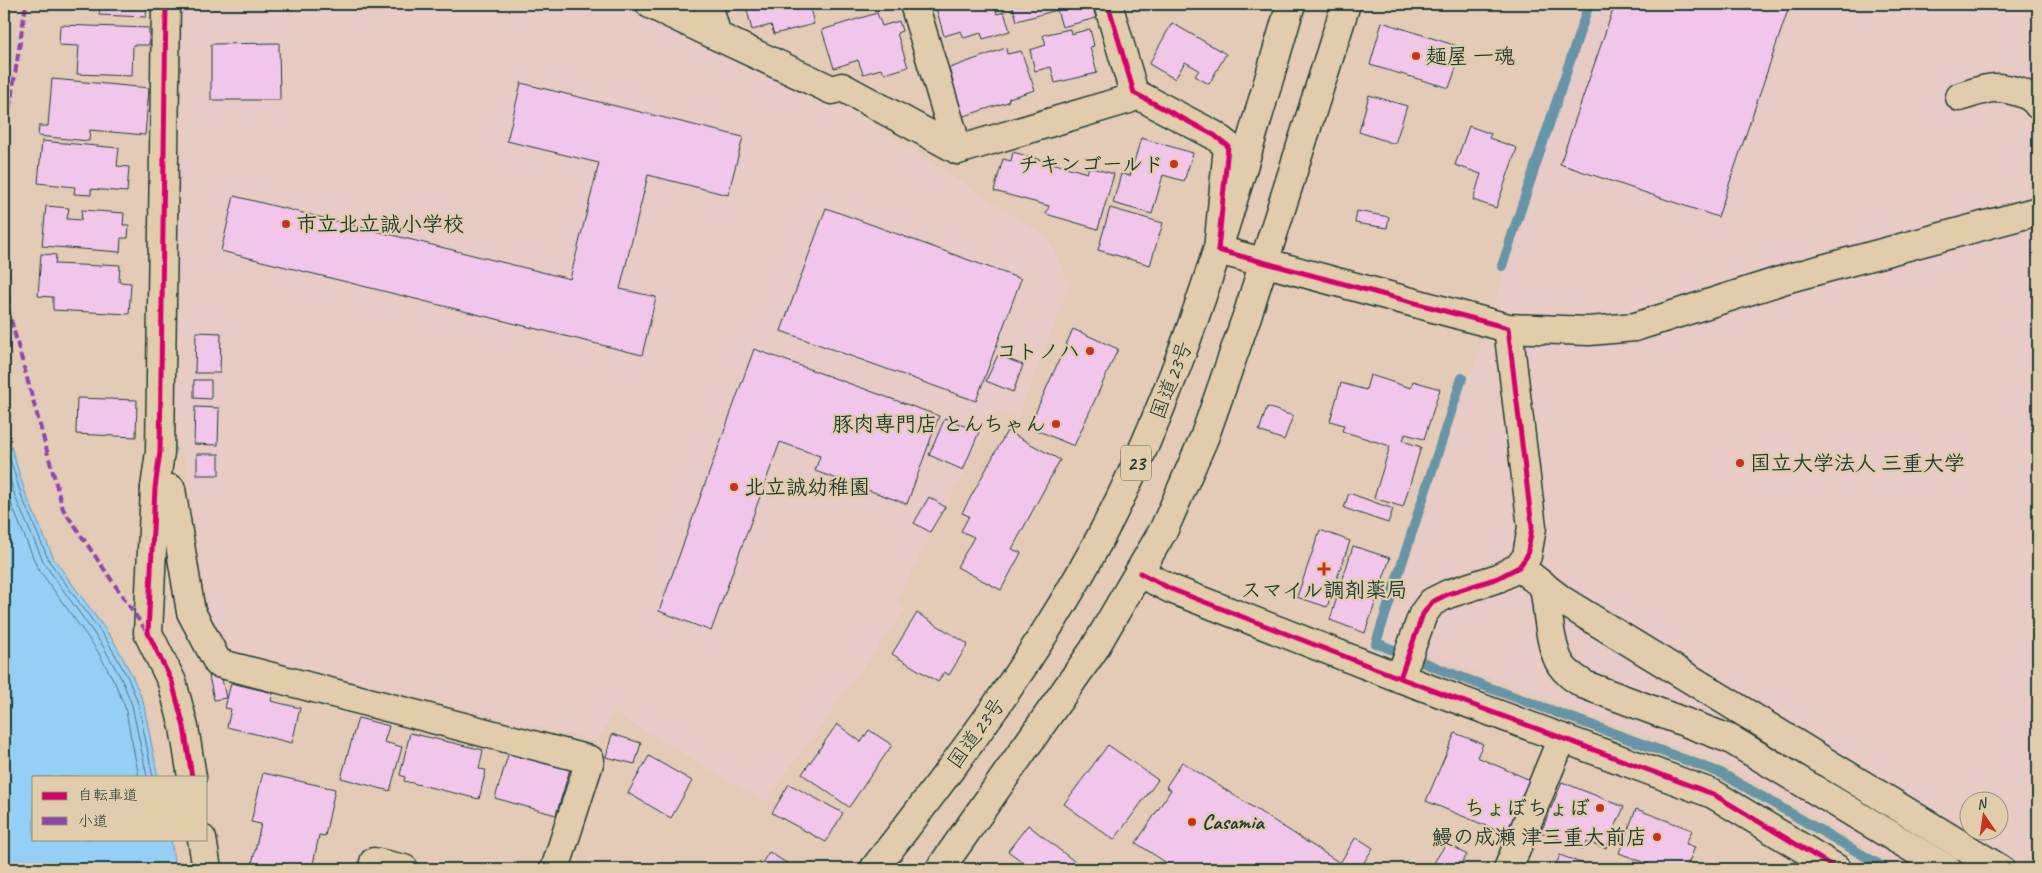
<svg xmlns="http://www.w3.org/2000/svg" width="2042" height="873" font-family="Caveat,'Klee One',sans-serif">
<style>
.built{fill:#e8cac7;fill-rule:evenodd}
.water{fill:#96cff5;stroke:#6695a8}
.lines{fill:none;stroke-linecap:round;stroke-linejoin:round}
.shore{stroke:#4f7781;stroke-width:1}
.stream{stroke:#6695a8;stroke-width:10}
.building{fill:#f2c6eb;stroke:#1f3d34}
.minor-casing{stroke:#1f3d34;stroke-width:31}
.highway-casing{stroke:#1f3d34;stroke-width:31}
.minor{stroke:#e1ccab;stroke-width:28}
.highway{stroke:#e1ccab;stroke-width:28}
.quiet{stroke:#8e44ad;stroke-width:4;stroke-dasharray:8 4;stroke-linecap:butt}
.cycleway-casing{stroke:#e1ccab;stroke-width:8}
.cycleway{stroke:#d6006c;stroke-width:5}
.poi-dot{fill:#c8321e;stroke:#e1ccab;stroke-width:2}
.labels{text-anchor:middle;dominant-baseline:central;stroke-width:4.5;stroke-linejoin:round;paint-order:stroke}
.shield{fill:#e1ccab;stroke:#596858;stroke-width:1}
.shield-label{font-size:20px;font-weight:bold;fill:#1f3d34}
.poi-label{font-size:21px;font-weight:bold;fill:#1f3d34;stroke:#e1ccab;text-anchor:start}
.street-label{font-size:21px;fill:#1f3d34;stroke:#e1ccab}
</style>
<rect width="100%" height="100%" fill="#e4cbb8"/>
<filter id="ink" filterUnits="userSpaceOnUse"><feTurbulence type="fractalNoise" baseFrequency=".02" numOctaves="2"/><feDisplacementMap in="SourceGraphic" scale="10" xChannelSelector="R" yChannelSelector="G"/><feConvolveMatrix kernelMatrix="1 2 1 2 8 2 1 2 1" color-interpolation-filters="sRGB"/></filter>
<g filter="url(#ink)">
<!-- built -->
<g class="built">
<polygon points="178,4 619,4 829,105 841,104 1048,238 1070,285 1017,419 996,412 897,600 905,610 765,802 613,712 597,741 226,649 209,617 185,456 173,451"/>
<path d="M 1594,4 L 2038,4 L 2038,869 L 1904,869 L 1724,764 L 1383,638 ZM 1970,800 L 2000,800 L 2000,830 L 1970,830 Z"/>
</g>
<!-- water -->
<polygon class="water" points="4,424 26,495 54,559 113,640 132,675 143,701 158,777 34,777 34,839 171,839 175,869 4,869"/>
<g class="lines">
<!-- shore -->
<g class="shore">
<polyline points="4,440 22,497 49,561 108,642 128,678 138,703 153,777"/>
<polyline points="4,461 16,499 44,563 103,646 122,680 132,705 147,777"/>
<polyline points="4,486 37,567 97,650 115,683 125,707 139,777"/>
</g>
<!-- stream -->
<g class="stream">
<polyline points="1502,266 1589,4"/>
<polyline points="1462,378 1376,643 1447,672 1721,773 1887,869"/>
</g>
</g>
<!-- building -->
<g class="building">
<polygon points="100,4 147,4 146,17 99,15"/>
<polygon points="724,4 809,4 814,24 774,34 771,25 752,30 746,6 726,11"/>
<polygon points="935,4 994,4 997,14 1004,12 1010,31 983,39 981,33 964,38 961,31 944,36"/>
<polygon points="1012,4 1092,4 1096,18 1062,27 1057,10 1017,21"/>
<polygon points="1615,4 1790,4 1718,217 1560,164"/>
<polygon points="877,13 882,26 899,21 902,31 897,33 908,67 885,74 881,69 863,74 858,60 834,68 822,30"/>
<polygon points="1382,22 1463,48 1449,88 1370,65"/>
<polygon points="1172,23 1226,54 1209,84 1195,76 1199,70 1185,62 1175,79 1149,64"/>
<polygon points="60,25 149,28 149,45 133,45 132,76 77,74 79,46 59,45"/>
<polygon points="1070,29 1071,34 1090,29 1094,46 1090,47 1097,73 1055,83 1051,67 1035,71 1030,50 1046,45 1043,35"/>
<polygon points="279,43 280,100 211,100 211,44"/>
<polygon points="1006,48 1007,54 1021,51 1035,90 1009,98 1008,102 961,117 947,69"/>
<polygon points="52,79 149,88 145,135 90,130 89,141 38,136 39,126 48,126"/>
<polygon points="521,83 743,137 728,195 648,175 620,289 656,297 642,355 221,251 234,196 570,279 599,163 507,141"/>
<polygon points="1369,95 1407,106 1395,144 1359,132"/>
<polygon points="1469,126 1491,134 1489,138 1517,148 1496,208 1473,200 1481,174 1455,165"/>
<polygon points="1141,138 1193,153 1184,181 1163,175 1152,214 1113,203 1121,174 1130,176"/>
<polygon points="42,141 119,148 117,166 129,167 127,192 91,189 91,195 74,194 75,187 38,183"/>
<polygon points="1013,152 1087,173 1089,167 1114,174 1098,229 1046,214 1049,206 994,191 1003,159 1011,161"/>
<polygon points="46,206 69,208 67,219 81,220 82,210 124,213 123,225 129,225 128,238 121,238 120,252 42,246"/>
<polygon points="826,208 1021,279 976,401 781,331"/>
<polygon points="1110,208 1163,223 1150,265 1098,250"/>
<polygon points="1357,211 1389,217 1387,228 1355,223"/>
<polygon points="41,254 56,255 55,264 101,266 102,264 120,265 119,282 131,283 129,314 53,310 53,297 38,296"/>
<polygon points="1073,329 1118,349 1074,446 1029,427"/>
<polygon points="196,332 221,333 220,373 195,373"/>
<polygon points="754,349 939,416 907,504 815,471 820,456 780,442 711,631 659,611"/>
<polygon points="998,355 1023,365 1013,392 986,381"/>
<polygon points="1370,375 1411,388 1413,381 1440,389 1424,439 1405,434 1403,441 1421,447 1403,507 1374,498 1390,446 1342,431 1344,425 1330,421 1341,383 1366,390"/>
<polygon points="194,380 211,380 211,399 194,398"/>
<polygon points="77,398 137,400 136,437 76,434"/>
<polygon points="195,407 219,408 218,445 194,444"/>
<polygon points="1267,407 1293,416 1284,440 1259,431"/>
<polygon points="945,418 979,432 963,470 929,455"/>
<polygon points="1007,431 1060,460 1012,549 1021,553 1001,590 957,567 974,537 961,531 969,516 962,513"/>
<rect x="197" y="454" width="22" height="21"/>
<polygon points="1349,493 1393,509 1388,523 1344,508"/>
<polygon points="929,497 945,507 930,532 914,523"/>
<polygon points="1320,530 1350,541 1327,607 1297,597"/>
<polygon points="1353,546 1390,558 1365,633 1330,620"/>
<polygon points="917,613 968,644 949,675 944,672 938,682 892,654"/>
<polygon points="209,676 222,679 226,698 214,700"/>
<polygon points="231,683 273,693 271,701 300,708 292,743 227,727 231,709 225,708"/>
<polygon points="358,718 389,726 384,742 402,747 390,791 341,778"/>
<polygon points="837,724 861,742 869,730 892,745 849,807 802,774"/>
<polygon points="410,733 483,750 479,769 486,770 479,799 404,781 405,777 400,775"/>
<polygon points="1455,733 1483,744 1477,757 1530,780 1506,834 1426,801"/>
<polygon points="612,734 641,743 635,764 606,757"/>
<polygon points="1108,745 1158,780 1114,840 1064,804"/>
<polygon points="509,752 570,769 556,815 495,798"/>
<polygon points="649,756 692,781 671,818 628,793"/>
<polygon points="1182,762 1340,863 1356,837 1373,848 1364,862 1375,869 1176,869 1136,843 1171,790 1166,787"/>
<polygon points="263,773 335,789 325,836 319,835 312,869 277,869 252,864 261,824 251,822"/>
<polygon points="1562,782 1624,807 1606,848 1587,842 1584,849 1541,832"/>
<polygon points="789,784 843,813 826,842 772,813"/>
<polygon points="1636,809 1692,830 1686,844 1695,847 1686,869 1662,869 1619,853"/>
<polygon points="1028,825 1084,869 1032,869 1008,851"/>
<polygon points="1447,842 1467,855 1460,865 1468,869 1430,869"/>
<polygon points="769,852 796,869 758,869"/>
<polygon points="1560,855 1597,869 1554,869"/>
</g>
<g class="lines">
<!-- minor casing -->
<g class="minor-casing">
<g id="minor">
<polyline points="166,4 160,452 155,488 148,633 172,682 184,727 192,777"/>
<polyline points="650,4 717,36"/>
<polyline points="708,4 717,36 832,90 842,87 958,150 1129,99 1134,93"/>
<polyline points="914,4 958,150"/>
<polyline points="1108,4 1134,93 1214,135 1228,146 1218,250 1508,328 1589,331 1635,327 1789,278 2038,211"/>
<path d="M 1960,97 C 1970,94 1984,88 1995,88 C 2008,88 2031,93 2038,105"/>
<polyline points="155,488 171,489 191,612 218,663 590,760 555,869"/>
<polyline points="1519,567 1563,601 2000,869"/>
<polyline points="1140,573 1171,589 1400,678 1713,794 1837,869"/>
<path d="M 1544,586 C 1548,608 1549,646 1561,665 C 1567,674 1576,679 1585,685 L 1730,739 L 1947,869"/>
<polyline points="1400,678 1423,614 1432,602 1448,594 1498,578 1519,567 1527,556 1532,527 1508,328"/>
<polyline points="202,839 207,869"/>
<polyline points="374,862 404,869"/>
<polyline points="1508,869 1562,738"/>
</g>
</g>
<!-- highway casing -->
<g class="highway-casing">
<g id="highway">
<path d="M 874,869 C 956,764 1036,658 1099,540 C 1189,371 1237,186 1291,4"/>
<polyline points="940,869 1093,651 1164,529 1204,438 1247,316 1346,4"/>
</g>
</g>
<!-- minor -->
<use href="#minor" class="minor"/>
<!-- highway -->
<use href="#highway" class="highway"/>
<!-- quiet -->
<g class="quiet">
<polyline points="4,144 26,4"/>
<polyline points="4,188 9,313 63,509 147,632"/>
</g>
<!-- cycleway casing -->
<g class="cycleway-casing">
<g id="cycleway">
<polyline points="166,4 160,452 155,488 148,633 172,682 184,727 192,777"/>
<polyline points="1108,4 1134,93 1214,135 1228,146 1218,250 1508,328 1532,527 1527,556 1519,567 1498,578 1448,594 1432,602 1423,614 1400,678"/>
<polyline points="1140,573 1171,589 1400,678 1713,794 1837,869"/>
</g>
</g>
<!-- cycleway -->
<use href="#cycleway" class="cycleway"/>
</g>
</g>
<!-- markers -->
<g class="poi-dot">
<circle cx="1416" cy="56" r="5"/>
<circle cx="1174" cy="164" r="5"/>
<circle cx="286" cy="224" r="5"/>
<circle cx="1090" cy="351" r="5"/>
<circle cx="1056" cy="424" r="5"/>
<circle cx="1740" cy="463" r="5"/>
<circle cx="734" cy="487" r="5"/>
<path d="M1321.5 561.5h5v5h5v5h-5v5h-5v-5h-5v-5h5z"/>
<circle cx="1600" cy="808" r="5"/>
<circle cx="1192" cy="822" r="5"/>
<circle cx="1657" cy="837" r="5"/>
</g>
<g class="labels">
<!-- shield labels -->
<rect class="shield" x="1121" y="445.5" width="30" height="35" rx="4"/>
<g class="shield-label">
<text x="1136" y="463">23</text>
</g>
<!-- poi labels -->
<g class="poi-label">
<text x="1426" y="56">麺屋 一魂</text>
<text x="1164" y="164" text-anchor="end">チキンゴールド</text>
<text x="296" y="224">市立北立誠小学校</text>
<text x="1080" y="351" text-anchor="end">コトノハ</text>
<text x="1046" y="424" text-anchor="end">豚肉専門店 とんちゃん</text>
<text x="1750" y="463">国立大学法人 三重大学</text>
<text x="744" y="487">北立誠幼稚園</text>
<text x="1324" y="590" text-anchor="middle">スマイル調剤薬局</text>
<text x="1590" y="808" text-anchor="end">ちょぼちょぼ</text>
<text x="1202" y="822">Casamia</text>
<text x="1647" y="837" text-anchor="end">鰻の成瀬 津三重大前店</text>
</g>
<!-- street labels -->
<g class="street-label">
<text transform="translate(1171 380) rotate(-69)">国道23号</text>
<text transform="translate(976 733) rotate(-54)">国道23号</text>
</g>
</g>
<!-- margin -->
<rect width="2042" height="873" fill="none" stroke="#e1ccab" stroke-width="20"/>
<rect x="10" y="10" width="2022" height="853" fill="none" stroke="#1f3d34" stroke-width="2" filter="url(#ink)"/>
<!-- legend -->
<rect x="32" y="776" width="175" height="65" fill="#e1ccab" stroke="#93937b"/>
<rect x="42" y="792" width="25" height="8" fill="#d6006c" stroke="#93937b"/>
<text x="78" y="800" font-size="15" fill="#1f3d34">自転車道</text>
<rect x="42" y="817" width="25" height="8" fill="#8e44ad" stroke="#93937b"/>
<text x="78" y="826" font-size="15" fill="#1f3d34">小道</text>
<!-- north arrow -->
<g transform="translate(1984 816) rotate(347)"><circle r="24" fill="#e1ccab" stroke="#93937b"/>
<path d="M0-4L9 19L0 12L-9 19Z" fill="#c8321e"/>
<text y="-8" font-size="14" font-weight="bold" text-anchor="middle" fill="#1f3d34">N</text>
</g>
</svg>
